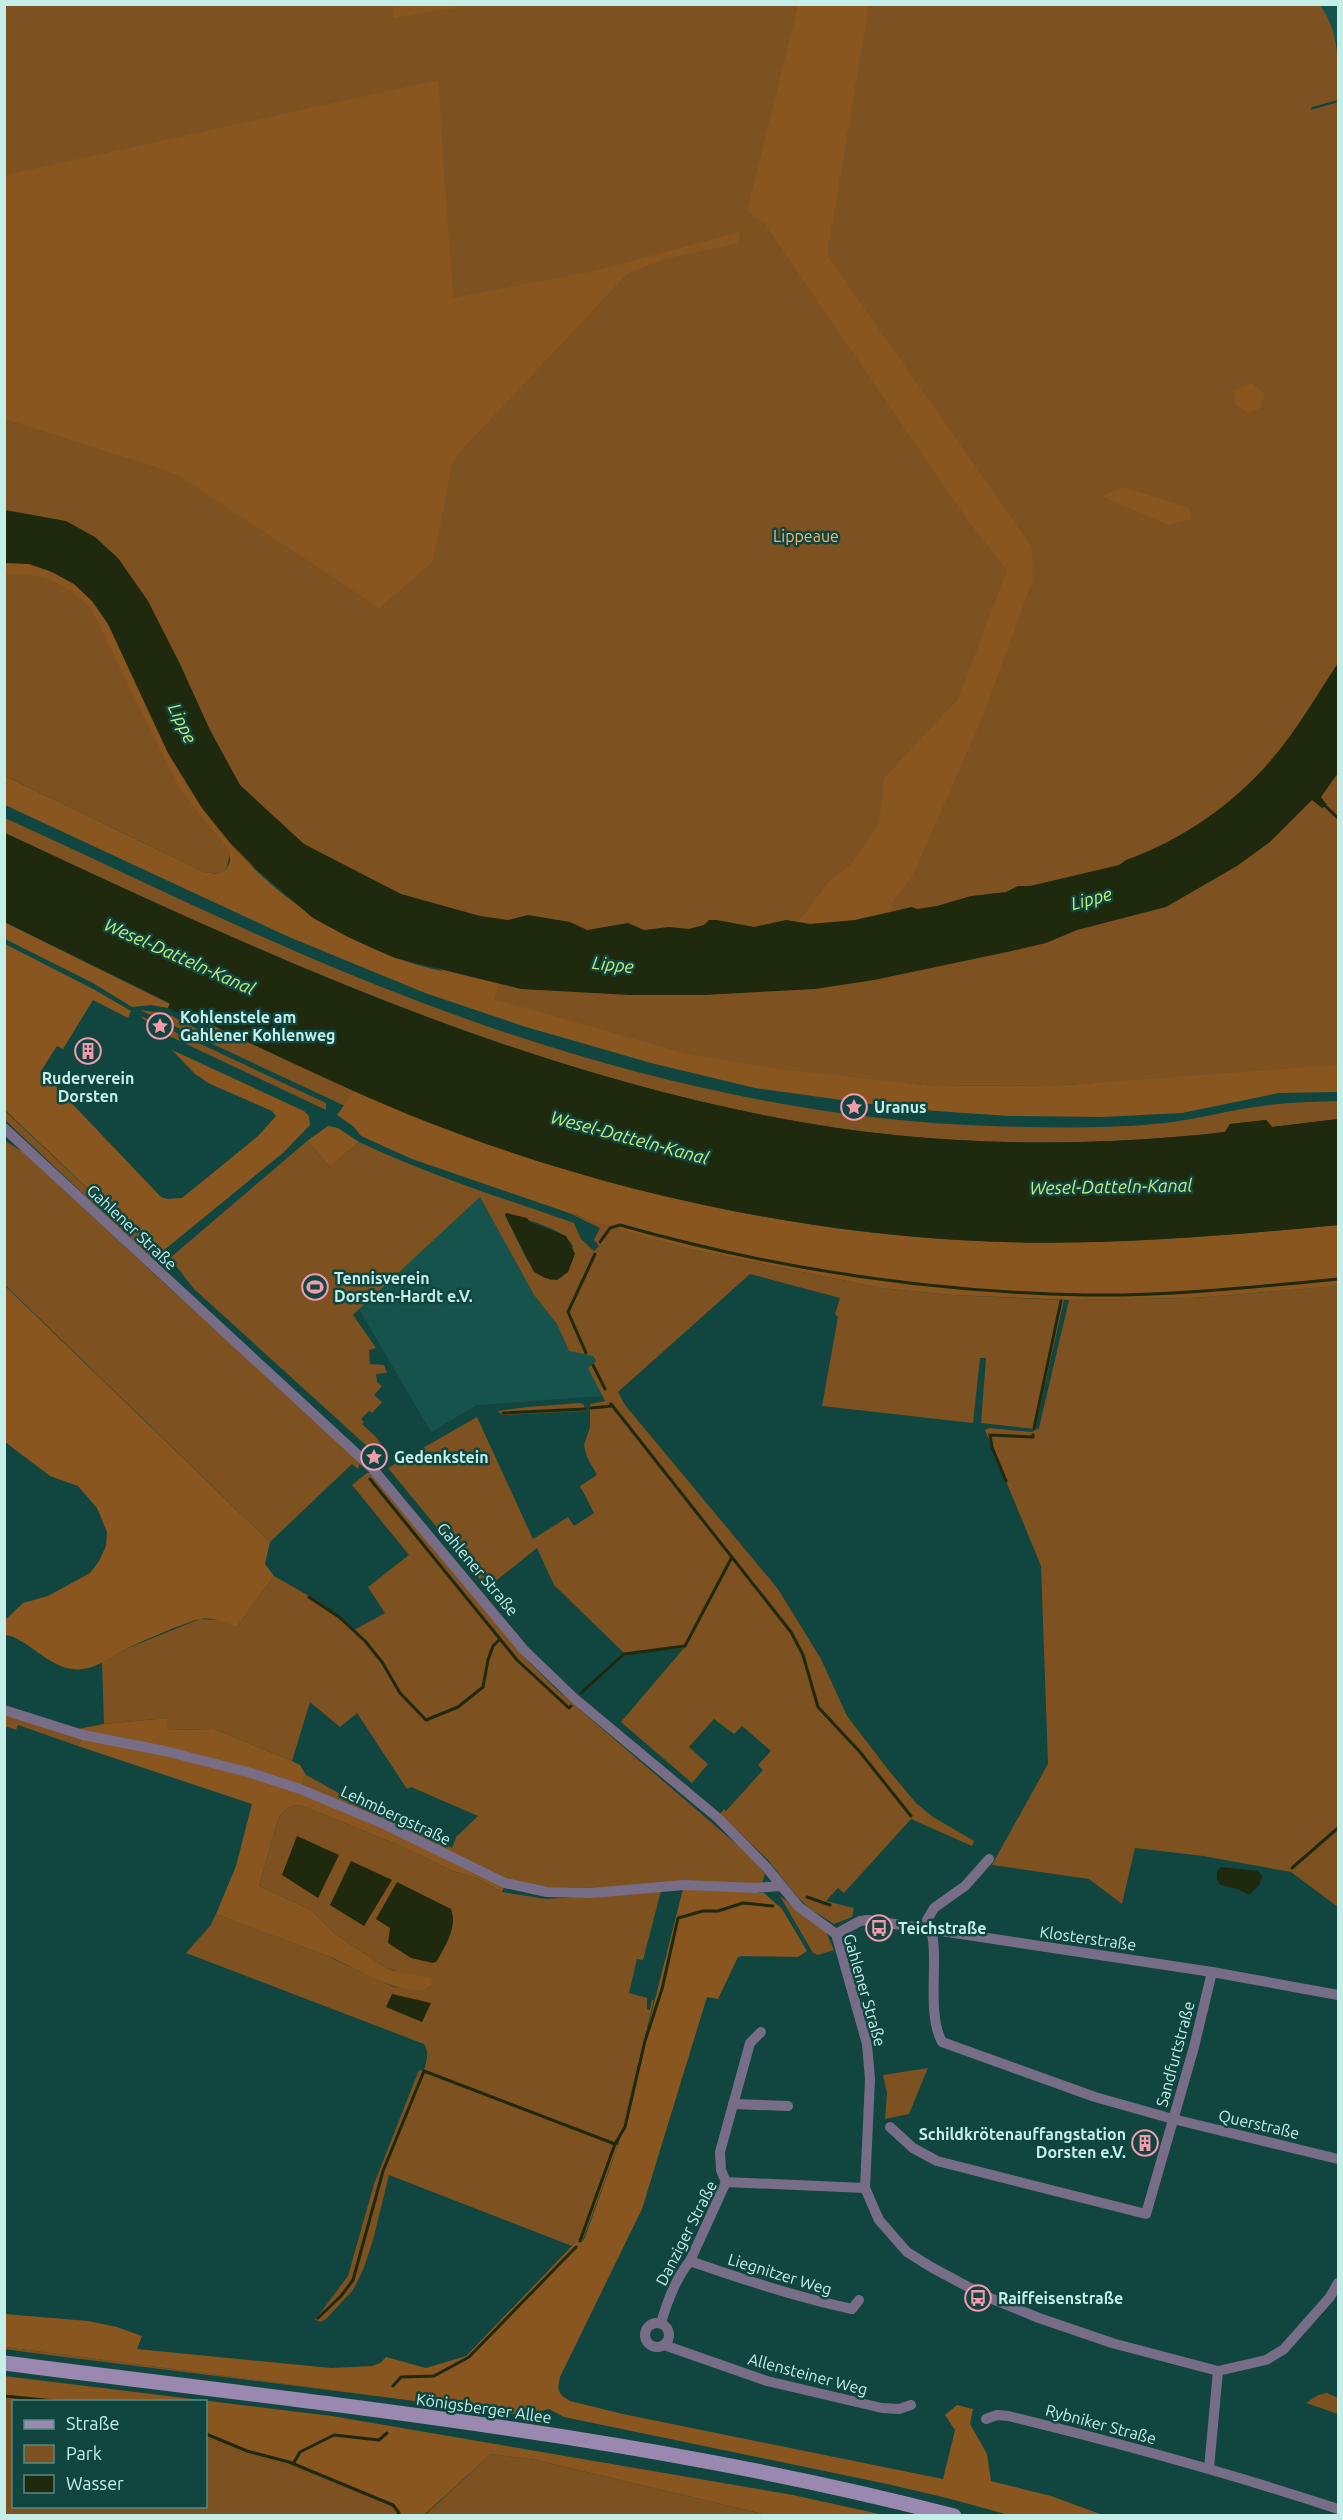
<svg xmlns="http://www.w3.org/2000/svg" width="1343" height="2520" font-family="Ubuntu,sans-serif">
<style>
.built{fill:#15534c}
.green{fill:#7e5120;fill-rule:evenodd}
.forest{fill:#88561e}
.water{fill:#1f290d}
.lines{fill:none;stroke-linecap:round;stroke-linejoin:round}
.stream{stroke:#1f290d;stroke-width:3}
.street{stroke:#786d87;stroke-width:10}
.secondary{stroke:#9a88b0;stroke-width:15}
.labels{text-anchor:middle;dominant-baseline:central;stroke-width:5;stroke-linejoin:round;paint-order:stroke}
.park-label{font-size:16px;fill:#f9b36c;stroke:#104540}
.poi-label{font-size:16px;font-weight:bold;fill:#c3efe8;stroke:#104540;text-anchor:start}
.street-label{font-size:16px;fill:#c3efe8;stroke:#104540}
.water-label{font-size:18px;font-style:italic;fill:#c5ed79;stroke:#104540}
</style>
<rect width="100%" height="100%" fill="#104540"/>
<!-- built -->
<g class="built">
<polygon points="1319,5 1338,5 1338,45 1334,37"/>
<polygon points="480,1197 534,1295 557,1324 569,1351 593,1356 596,1362 594,1379 603,1396 477,1405 431,1432 359,1309"/>
</g>
<!-- green -->
<g class="green">
<path d="M 1319,4 C 1341,32 1338,66 1338,100 L 1312,107 L 1311,110 L 1338,102 L 1338,1068 L 1066,1085 L 934,1086 L 749,1068 L 640,1045 L 493,999 L 230,854 L 226,870 L 217,874 L 204,872 L 5,776 L 5,5 Z"/>
<path d="M 5,818 C 102,862 198,909 297,952 C 516,1047 751,1118 991,1126 C 1048,1128 1108,1129 1165,1123 C 1198,1119 1230,1110 1262,1106 C 1287,1102 1313,1102 1338,1101 L 1338,1119 L 1272,1127 L 1266,1120 L 1230,1124 L 1225,1132 C 1078,1149 924,1146 778,1118 C 505,1066 255,950 5,833 Z"/>
<polygon points="140,1010 166,1013 205,1033 209,1023 354,1091 345,1106"/>
<polygon points="141,1016 326,1103 326,1110 165,1034 148,1024"/>
<polygon points="4,1110 158,1255 149,1256 5,1120"/>
<polygon points="4,1140 23,1152 165,1284 312,1416 360,1463 358,1469 352,1464 270,1542 5,1285"/>
<path d="M 307,1141 L 330,1167 L 359,1142 C 429,1175 502,1198 574,1223 L 581,1239 L 594,1251 L 599,1246 L 594,1240 L 600,1228 L 573,1215 L 688,1249 L 881,1288 L 951,1295 L 1064,1300 L 1035,1429 L 981,1423 L 986,1358 L 980,1358 L 973,1423 L 822,1406 L 838,1317 L 835,1314 L 840,1298 L 750,1274 L 618,1392 L 625,1405 L 778,1589 L 821,1659 L 847,1716 L 890,1772 L 916,1803 L 933,1817 L 974,1841 L 972,1846 L 911,1819 L 844,1893 L 838,1888 L 826,1901 L 854,1908 L 852,1917 L 834,1924 L 812,1910 L 799,1899 L 768,1860 L 720,1814 L 724,1809 L 726,1811 L 763,1770 L 758,1765 L 771,1751 L 742,1726 L 734,1734 L 714,1719 L 689,1747 L 708,1764 L 692,1783 L 621,1722 L 684,1648 L 624,1653 L 554,1585 L 537,1548 L 487,1588 L 388,1468 L 477,1417 L 533,1539 L 568,1517 L 574,1526 L 594,1513 L 580,1486 L 597,1475 L 587,1457 L 584,1445 L 590,1427 L 590,1404 L 605,1401 L 588,1368 L 596,1361 L 593,1356 L 569,1351 L 557,1324 L 534,1295 L 480,1197 L 353,1315 L 376,1348 L 369,1350 L 370,1364 L 384,1365 L 387,1373 L 376,1374 L 377,1382 L 382,1386 L 374,1395 L 382,1402 L 372,1413 L 369,1411 L 361,1419 L 364,1422 L 362,1424 L 377,1438 L 383,1448 L 369,1448 L 194,1289 L 170,1258 ZM 506,1213 C 523,1219 565,1228 573,1246 L 562,1277 L 550,1280 L 527,1260 L 505,1215 Z"/>
<polygon points="1338,1286 1338,1907 1291,1872 1203,1856 1135,1848 1122,1904 1089,1879 992,1865 1048,1764 1041,1566 985,1430 989,1428 1032,1432 1039,1428 1069,1300 1193,1298"/>
<polygon points="580,1403 584,1405 585,1411 502,1415 498,1411 527,1407"/>
<polygon points="367,1473 372,1473 529,1662 556,1689 748,1854 765,1874 762,1883 598,1888 540,1887 508,1879 302,1785 306,1775 375,1813 420,1829 452,1848 456,1837 478,1816 411,1787 407,1789 357,1713 340,1727 310,1702 292,1761 214,1729 167,1730 167,1718 104,1724 102,1662 128,1648 200,1619 221,1620 236,1628 274,1576 318,1601 354,1630 385,1613 368,1587 409,1555 352,1485"/>
<polygon points="5,1714 82,1737 78,1746 18,1725 16,1730 5,1726"/>
<path d="M 300,1805 L 396,1844 L 453,1871 L 477,1878 L 502,1892 L 546,1899 L 661,1891 L 643,1960 L 637,1959 L 629,1993 L 647,1998 L 647,2009 L 650,2010 L 652,2000 L 654,2000 L 620,2138 L 616,2142 L 618,2146 L 582,2242 L 576,2238 L 572,2246 L 389,2175 L 373,2240 L 363,2270 L 353,2290 L 326,2319 L 321,2322 L 315,2320 L 348,2276 L 374,2184 L 419,2070 L 424,2071 C 426,2062 430,2053 424,2044 L 186,1953 L 210,1926 L 216,1914 L 325,1955 L 394,1987 L 425,1990 L 431,1985 L 385,1967 L 335,1934 L 311,1910 L 259,1886 L 278,1820 C 283,1810 288,1806 300,1805 Z"/>
<polygon points="780,1896 826,1932 834,1950 818,1955 813,1953"/>
<polygon points="928,2068 909,2114 885,2119 887,2093 883,2075"/>
<polygon points="5,2347 384,2397 33,2353 5,2349"/>
<polygon points="1327,2393 1338,2398 1338,2414 1306,2403 1318,2395"/>
<polygon points="4,2397 53,2401 14,2402 14,2506 206,2506 206,2437 241,2452 289,2465 392,2506 396,2513 394,2516 5,2515"/>
<polygon points="491,2454 536,2460 767,2515 424,2516"/>
</g>
<!-- forest -->
<g class="forest">
<polygon points="393,5 455,5 456,8 394,18"/>
<path d="M 798,5 L 869,5 L 827,255 L 1032,547 L 1033,579 L 983,716 L 913,875 L 892,903 L 891,912 C 862,918 826,928 796,921 L 803,916 L 829,881 L 851,864 L 879,824 L 884,778 L 958,699 L 1007,570 L 968,521 L 764,223 L 747,211 Z"/>
<polygon points="438,80 453,298 594,271 740,232 739,243 665,259 627,274 456,456 452,465 433,562 379,608 183,478 159,468 5,419 5,175"/>
<polygon points="1252,383 1264,393 1261,408 1248,413 1236,405 1233,390"/>
<polygon points="1123,487 1189,508 1192,519 1168,525 1101,496"/>
<path d="M 17,562 C 45,567 74,579 92,601 C 114,627 126,663 140,694 C 164,747 191,801 231,845 C 275,894 332,934 394,957 C 427,970 465,975 499,984 L 494,999 L 687,1054 L 779,1069 L 934,1086 L 1066,1085 L 1338,1065 L 1338,1092 L 1279,1093 L 1182,1113 L 1103,1117 L 1008,1116 L 907,1109 L 755,1088 L 651,1063 L 526,1027 L 425,993 L 289,937 L 5,805 L 5,776 L 204,872 L 217,874 L 226,870 L 230,862 L 230,852 L 180,789 L 92,611 C 69,584 41,571 5,575 L 5,563 Z"/>
<polygon points="4,922 170,1004 168,1008 151,1005 132,1007 93,983 5,939"/>
<polygon points="5,944 95,990 131,1011 128,1018 93,1000 63,1049 57,1046 41,1071 161,1197 167,1199 182,1198 258,1136 276,1116 272,1111 210,1084 195,1074 172,1050 304,1111 309,1116 310,1125 284,1152 158,1255 5,1110"/>
<path d="M 354,1091 C 547,1172 750,1229 960,1240 C 1086,1247 1213,1237 1338,1225 L 1338,1286 L 1193,1298 L 1069,1300 L 951,1295 L 881,1288 L 688,1249 L 598,1223 L 412,1159 L 361,1136 L 354,1127 L 337,1115 Z"/>
<polygon points="328,1126 338,1128 359,1142 330,1167 307,1141"/>
<path d="M 4,1285 L 270,1542 L 265,1564 L 274,1576 L 236,1628 C 224,1622 214,1617 201,1619 C 188,1621 137,1643 124,1650 C 111,1657 98,1667 83,1669 C 52,1674 28,1637 5,1635 L 5,1620 L 23,1603 L 48,1596 L 90,1573 L 99,1561 L 106,1546 L 107,1532 L 97,1508 L 78,1486 L 50,1476 L 5,1442 Z"/>
<polygon points="167,1718 167,1730 214,1729 292,1761 300,1765 306,1775 302,1785 217,1760 78,1729 104,1724"/>
<path d="M 82,1737 L 241,1772 L 348,1812 L 505,1885 L 502,1892 L 477,1878 L 453,1871 L 396,1844 L 300,1805 C 288,1806 283,1810 278,1820 L 259,1886 L 311,1910 L 335,1934 L 385,1967 L 394,1971 L 432,1978 L 431,1985 L 425,1990 C 388,1992 359,1968 325,1955 C 289,1941 252,1928 216,1914 L 236,1866 L 252,1804 L 78,1746 Z"/>
<polygon points="683,1889 764,1893 782,1909 807,1951 798,1957 741,1956 738,1957 718,1999 707,1997 642,2209 560,2377 558,2388 561,2395 570,2401 623,2414 943,2479 955,2430 945,2415 957,2405 973,2409 970,2424 987,2454 991,2481 1051,2496 1103,2515 1009,2515 947,2498 887,2484 564,2417 549,2409 541,2411 532,2410 528,2416 5,2347 5,2314 88,2321 117,2327 142,2336 137,2349 331,2368 372,2366 380,2363 386,2357 426,2368 466,2356 572,2246 576,2238 582,2242 585,2237 618,2146"/>
<polygon points="4,2376 332,2416 793,2495 884,2515 767,2515 536,2460 491,2454 424,2515 394,2515 396,2513 391,2506 289,2465 241,2452 206,2437 206,2402 54,2402 5,2397"/>
</g>
<!-- water -->
<g class="water">
<path d="M 5,510 L 66,521 L 95,537 L 118,558 L 148,601 L 180,664 L 210,730 L 240,785 L 304,844 L 401,894 L 480,916 L 508,920 L 528,915 L 570,922 L 587,930 L 628,923 L 644,930 L 669,927 L 689,929 L 704,925 L 709,920 L 717,920 L 754,927 L 786,920 L 810,924 L 855,920 L 912,907 L 917,909 L 937,906 L 971,896 L 1006,892 L 1018,886 L 1030,886 L 1119,865 L 1126,860 C 1188,838 1244,797 1284,744 C 1304,718 1320,690 1338,663 L 1338,773 L 1321,797 L 1327,805 L 1322,808 L 1312,800 L 1270,842 L 1237,866 L 1166,907 L 1077,930 L 1046,943 L 1007,952 L 874,980 L 815,989 L 704,995 L 630,995 L 521,989 L 395,958 L 348,937 L 313,918 L 255,868 L 231,844 L 202,808 L 168,753 L 108,624 L 92,601 L 74,584 L 52,572 L 29,564 L 5,563 Z"/>
<path d="M 5,833 C 255,950 504,1066 778,1118 C 924,1146 1078,1149 1225,1132 L 1230,1124 L 1266,1120 L 1272,1127 L 1338,1119 L 1338,1225 C 1212,1237 1085,1248 958,1240 C 770,1228 582,1185 407,1114 C 340,1086 275,1055 210,1024 L 208,1027 L 168,1008 L 170,1003 L 5,922 Z"/>
<polygon points="506,1213 527,1218 530,1222 566,1236 575,1254 568,1272 557,1280 545,1278 534,1272 505,1215"/>
<polygon points="297,1836 339,1855 318,1898 282,1875"/>
<polygon points="351,1861 392,1880 364,1926 330,1905"/>
<polygon points="1221,1867 1258,1871 1262,1876 1260,1884 1249,1895 1238,1889 1220,1885 1217,1879 1217,1871"/>
<path d="M 397,1882 L 451,1909 C 458,1927 445,1946 437,1961 L 433,1963 L 411,1958 L 388,1943 L 390,1928 L 376,1919 Z"/>
<polygon points="392,1994 431,2003 422,2022 386,2007"/>
</g>
<g class="lines">
<!-- stream -->
<g class="stream">
<polyline points="1324,805 1338,818"/>
<path d="M 600,1242 L 610,1228 L 620,1225 C 771,1268 928,1292 1085,1295 C 1170,1296 1254,1287 1338,1279"/>
<polyline points="586,1353 568,1312 595,1254"/>
<polyline points="593,1365 605,1389"/>
<polyline points="611,1404 791,1632 803,1655 818,1707 860,1752 911,1816"/>
<polyline points="591,1408 612,1406"/>
<polyline points="503,1413 585,1409"/>
<polyline points="1034,1428 1061,1301"/>
<polyline points="370,1479 517,1660 569,1708 571,1706"/>
<polyline points="1006,1481 992,1447 990,1435 1033,1437 1033,1435"/>
<polyline points="309,1597 339,1617 365,1641 382,1662 400,1693 426,1720 458,1707 483,1687 488,1660 493,1646 500,1639"/>
<polyline points="581,1693 624,1654 685,1646 732,1557"/>
<polyline points="1292,1868 1338,1828"/>
<polyline points="807,1897 830,1905"/>
<polyline points="580,2241 615,2144 625,2127 645,2041 662,1989 678,1918 703,1911 718,1911 743,1903 773,1906"/>
<polyline points="318,2318 341,2296 353,2280 383,2171 424,2071 615,2144"/>
<polyline points="393,2386 401,2377 434,2376 469,2357 576,2247"/>
<polyline points="4,2396 65,2402"/>
<polyline points="206,2434 247,2451 289,2462 393,2505 399,2513 397,2516"/>
<polyline points="293,2464 300,2452 334,2435 379,2440 387,2433"/>
</g>
<!-- street -->
<g class="street">
<polyline points="4,1128 372,1468 524,1650 574,1698 718,1818 767,1868 798,1906 836,1934 867,2044 870,2079 865,2188 879,2220 907,2252 931,2267 985,2296 1039,2318 1112,2343 1218,2371 1266,2360 1284,2349 1330,2297 1338,2283"/>
<polyline points="4,1710 83,1735 165,1751 251,1773 300,1789 386,1825 505,1883 547,1892 592,1893 684,1885 755,1888 780,1886"/>
<path d="M 989,1859 L 965,1886 L 934,1908 L 927,1920 C 943,1947 924,2008 942,2042 L 1095,2097 L 1173,2119 L 1338,2159"/>
<polyline points="836,1934 860,1921 868,1920 1212,1972 1338,1995"/>
<polyline points="733,2104 788,2106"/>
<polyline points="890,2127 913,2148 937,2161 1146,2214 1194,2047 1212,1972"/>
<polyline points="726,2182 721,2170 720,2152 750,2043 761,2032"/>
<path d="M 690,2261 C 744,2280 796,2297 852,2309 L 859,2300"/>
<circle cx="657" cy="2335" r="12"/>
<path d="M 661,2323 C 667,2302 676,2278 690,2261 L 726,2182 L 865,2188"/>
<polyline points="664,2345 767,2381 882,2408 899,2409 911,2405"/>
<path d="M 986,2419 L 997,2415 L 1008,2416 C 1119,2443 1229,2473 1338,2509"/>
<polyline points="1209,2468 1218,2371"/>
</g>
<!-- secondary -->
<path class="secondary" d="M 4,2363 C 322,2404 644,2435 954,2516"/>
</g>
<!-- icons -->
<defs>
<g id="sight-ring" transform="scale(1.35)"><circle r="9.5" fill="#104540" stroke="#f29aae" stroke-width="1.5"/><path d="M0-6L1.8-2.2L6-1.7L2.9 1.2L3.7 5.4L0 3.3L-3.7 5.4L-2.9 1.2L-6-1.7L-1.8-2.2Z" fill="#f29aae"/></g>
<g id="building-ring" transform="scale(1.35)"><circle r="9.5" fill="#104540" stroke="#f29aae" stroke-width="1.5"/><path d="M-4-6H4V6H1V3H-1V6H-4ZM-2.5-4.3h1.7v1.8h-1.7ZM.8-4.3h1.7v1.8H.8ZM-2.5-1h1.7V.8h-1.7ZM.8-1h1.7V.8H.8Z" fill="#f29aae"/></g>
<g id="stadium-ring" transform="scale(1.35)"><circle r="9.5" fill="#104540" stroke="#f29aae" stroke-width="1.5"/><path d="M0-5a6.5 5 0 1 0 0 10a6.5 5 0 1 0 0-10ZM-3.5-1.8h7v3.6h-7Z" fill="#f29aae"/></g>
<g id="bus-ring" transform="scale(1.35)"><circle r="9.5" fill="#104540" stroke="#f29aae" stroke-width="1.5"/><path d="M-5-6H5V4H4V6H2V4H-2V6H-4V4H-5ZM-3.5-4V0h7V-4ZM-3.5 1.2v1.5H-2V1.2ZM2 1.2v1.5H3.5V1.2Z" fill="#f29aae"/></g>
</defs>
<g fill-rule="evenodd">
<use href="#sight-ring" x="160" y="1026"/>
<use href="#building-ring" x="88" y="1051"/>
<use href="#sight-ring" x="854" y="1107"/>
<use href="#stadium-ring" x="315" y="1287"/>
<use href="#sight-ring" x="374" y="1457"/>
<use href="#bus-ring" x="879" y="1928"/>
<use href="#building-ring" x="1145" y="2143"/>
<use href="#bus-ring" x="978" y="2298"/>
</g>
<g class="labels">
<!-- park labels -->
<g class="park-label">
<text x="806" y="536">Lippeaue</text>
</g>
<!-- poi labels -->
<g class="poi-label">
<text x="180" y="1017">Kohlenstele am<tspan x="180" dy="18">Gahlener Kohlenweg</tspan></text>
<text x="88" y="1078" text-anchor="middle">Ruderverein<tspan x="88" dy="18">Dorsten</tspan></text>
<text x="874" y="1107">Uranus</text>
<text x="334" y="1278">Tennisverein<tspan x="334" dy="18">Dorsten-Hardt e.V.</tspan></text>
<text x="394" y="1457">Gedenkstein</text>
<text x="898" y="1928">Teichstraße</text>
<text x="1126" y="2134" text-anchor="end">Schildkrötenauffangstation<tspan x="1126" dy="18">Dorsten e.V.</tspan></text>
<text x="998" y="2298">Raiffeisenstraße</text>
</g>
<!-- street labels -->
<g class="street-label">
<text transform="translate(132 1227) rotate(43)">Gahlener Straße</text>
<text transform="translate(478 1569) rotate(50)">Gahlener Straße</text>
<text transform="translate(396 1815) rotate(25)">Lehmbergstraße</text>
<text transform="translate(1088 1938) rotate(8)">Klosterstraße</text>
<text transform="translate(865 1990) rotate(74)">Gahlener Straße</text>
<text transform="translate(1175 2054) rotate(-75)">Sandfurtstraße</text>
<text transform="translate(1259 2124) rotate(13)">Querstraße</text>
<text transform="translate(686 2233) rotate(-63)">Danziger Straße</text>
<text transform="translate(780 2274) rotate(17)">Liegnitzer Weg</text>
<text transform="translate(808 2374) rotate(15)">Allensteiner Weg</text>
<text transform="translate(484 2408) rotate(8)">Königsberger Allee</text>
<text transform="translate(1101 2424) rotate(15)">Rybniker Straße</text>
</g>
<!-- water labels -->
<g class="water-label">
<text transform="translate(183 723) rotate(64)">Lippe</text>
<text transform="translate(1091 898) rotate(-15)">Lippe</text>
<text transform="translate(180 956) rotate(24)">Wesel-Datteln-Kanal</text>
<text transform="translate(613 964) rotate(6)">Lippe</text>
<text transform="translate(630 1137) rotate(15)">Wesel-Datteln-Kanal</text>
<text transform="translate(1111 1186) rotate(-1)">Wesel-Datteln-Kanal</text>
</g>
</g>
<!-- border -->
<rect width="1343" height="2520" fill="none" stroke="#c3efe8" stroke-width="12"/>
<!-- legend -->
<rect x="12" y="2400" width="195" height="108" fill="#104540" stroke="#588983" stroke-width="1.5"/>
<rect x="24" y="2420" width="30" height="9" fill="#9a88b0" stroke="#588983" stroke-width="1.5"/>
<text x="66" y="2430" font-size="18" fill="#c3efe8">Straße</text>
<rect x="24" y="2445" width="30" height="18" fill="#7e5120" stroke="#588983" stroke-width="1.5"/>
<text x="66" y="2460" font-size="18" fill="#c3efe8">Park</text>
<rect x="24" y="2475" width="30" height="18" fill="#1f290d" stroke="#588983" stroke-width="1.5"/>
<text x="66" y="2490" font-size="18" fill="#c3efe8">Wasser</text>
</svg>
